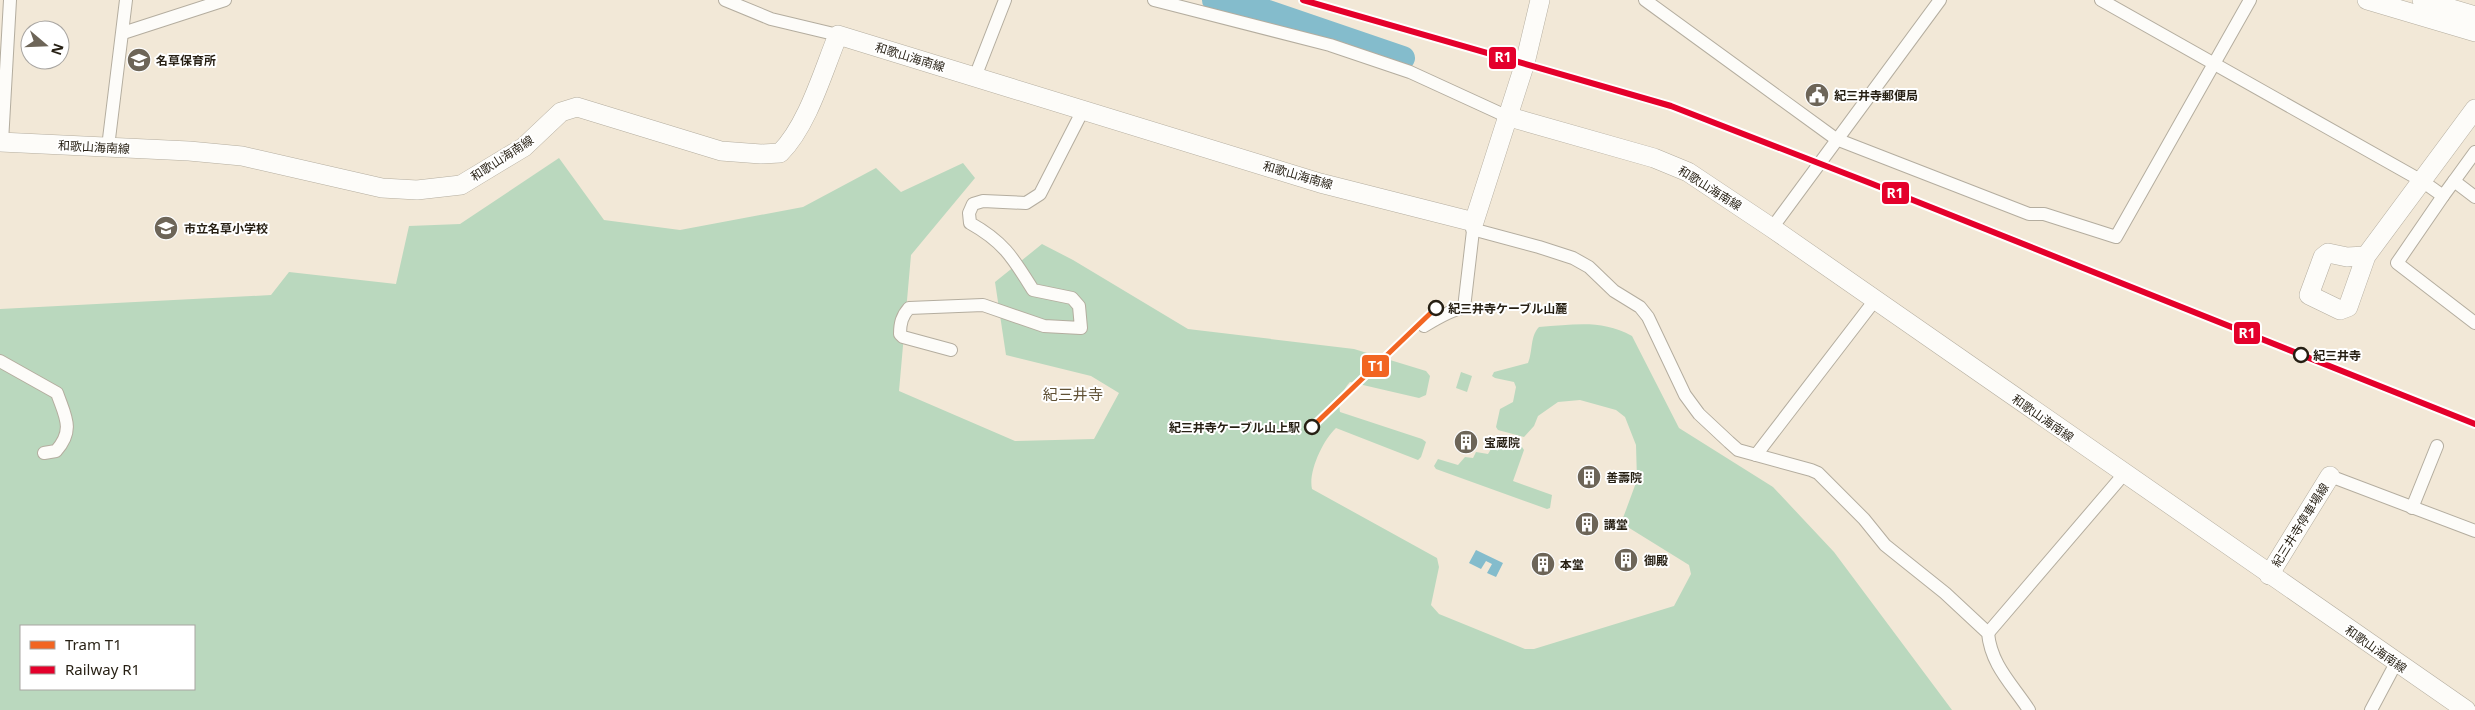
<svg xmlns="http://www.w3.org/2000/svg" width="2475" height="710" font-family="'Noto Sans','Noto Sans JP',sans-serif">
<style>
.green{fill:#bad8be;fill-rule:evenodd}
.water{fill:#84bccc}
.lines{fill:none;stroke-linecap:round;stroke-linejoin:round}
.river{stroke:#84bccc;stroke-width:24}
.street-casing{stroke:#b4ad9f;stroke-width:14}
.secondary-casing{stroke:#b4ad9f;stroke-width:20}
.street{stroke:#fdfcf9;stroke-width:12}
.secondary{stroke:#fdfcf9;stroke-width:19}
.rail-1-casing{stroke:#fff;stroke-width:10}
.rail-1{stroke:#e4002b;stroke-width:6}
.tram-1-casing{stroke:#fff;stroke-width:9}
.tram-1{stroke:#f26522;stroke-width:5}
.stop-dot{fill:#fff;stroke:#261f13;stroke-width:2.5}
.labels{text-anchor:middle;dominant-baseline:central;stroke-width:4;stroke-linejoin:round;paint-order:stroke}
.street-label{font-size:12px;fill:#261f13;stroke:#fff}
.poi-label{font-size:12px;font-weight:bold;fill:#261f13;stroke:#fff;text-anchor:start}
.stop-label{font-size:12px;font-weight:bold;fill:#261f13;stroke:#fff;text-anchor:start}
.quarter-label{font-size:15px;fill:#605135;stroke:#fff}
.line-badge{stroke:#fff;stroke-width:2}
.badge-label{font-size:14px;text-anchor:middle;font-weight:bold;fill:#fff}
</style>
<rect width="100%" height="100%" fill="#f2e8d7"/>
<!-- green -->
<g class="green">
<path d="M 559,158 L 604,220 L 680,230 L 803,207 L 876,168 L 901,192 L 963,163 L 975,178 L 911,255 L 899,391 L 1015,441 L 1094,439 L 1119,393 L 1091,376 L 1006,355 L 995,282 L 1042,244 L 1073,260 L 1188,329 L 1354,349 L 1426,371 L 1430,376 L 1426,395 L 1419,398 L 1350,382 C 1343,389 1338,402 1340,412 L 1422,439 L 1426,442 L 1421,457 L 1418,460 L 1336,428 C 1323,440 1308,472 1312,489 L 1437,558 L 1439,567 L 1431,605 L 1439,614 L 1525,649 L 1534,649 L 1674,606 L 1691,574 L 1689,565 L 1626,526 L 1623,518 L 1637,480 L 1636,445 L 1625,417 L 1616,410 L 1580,400 L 1558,402 L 1538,416 L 1534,426 L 1524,437 L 1498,430 L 1496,427 L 1500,409 L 1513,402 L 1516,387 L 1514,382 L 1495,378 L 1492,376 L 1494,372 L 1528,363 C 1533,351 1530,336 1539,327 C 1574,325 1601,319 1632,336 L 1679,428 L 1773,487 L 1834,552 L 1952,710 L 0,710 L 0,309 L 271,295 L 289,272 L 396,284 L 409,226 L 460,224 ZM 21,626 L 194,626 L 194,689 L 21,689 Z"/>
<polygon points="1461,372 1472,376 1467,392 1456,388"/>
<polygon points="1497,439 1522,447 1524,450 1513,481 1552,495 1550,508 1547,509 1436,469 1434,466 1438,459 1458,465 1465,457 1473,458 1476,452 1488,454"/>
</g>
<!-- water -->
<polygon class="water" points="1476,550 1503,563 1496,577 1487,573 1492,564 1486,561 1481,569 1469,563"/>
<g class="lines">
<!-- river -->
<polyline class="river" points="1214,0 1256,8 1403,58"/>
<!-- street casing -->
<g class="street-casing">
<g id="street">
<polyline points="725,0 771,19 838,35"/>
<polyline points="1154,0 1330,45 1410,72 1506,116"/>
<polyline points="1645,0 1836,139 2029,214 2044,214 2116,237 2250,0"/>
<polyline points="2101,0 2422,181 2443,196 2454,181 2475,197"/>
<polyline points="123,33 225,0"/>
<polyline points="975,77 1005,0"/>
<polyline points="2,142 10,0"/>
<polyline points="108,147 126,0"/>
<polyline points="2454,181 2475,152"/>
<polyline points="2443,196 2397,263 2475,323"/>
<polyline points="1772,228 1940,0"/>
<path d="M 1472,229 L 1539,247 L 1573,258 L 1589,267 L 1614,291 L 1640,307 L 1648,317 L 1685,395 L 1699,414 L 1729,442 L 1738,450 L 1811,470 L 1818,473 L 1864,519 L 1885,545 L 1945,593 L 1988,633 C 1991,665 2012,684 2029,710"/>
<path d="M 1424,326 C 1434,320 1455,308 1464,308 L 1474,222"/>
<path d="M 951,350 L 903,337 L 900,334 C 900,323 902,316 909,308 L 983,305 L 1044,326 L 1081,328 L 1079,306 L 1072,298 L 1033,290 C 1013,258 1004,242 970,223 L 969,213 L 973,204 L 983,201 L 1026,203 L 1040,194 L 1083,110"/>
<path d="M 0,361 L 57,393 C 65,416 75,430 56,451 L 44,453"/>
<polyline points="1756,455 1875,300"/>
<polyline points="2330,476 2475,531"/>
<polyline points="2412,508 2437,446"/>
<polyline points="1988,633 2124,474"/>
<polyline points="2371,710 2396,663"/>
</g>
</g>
<!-- secondary casing -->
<g class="secondary-casing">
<g id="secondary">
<polyline points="2367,0 2475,32"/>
<polyline points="2422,0 2475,16"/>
<polyline points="1506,116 1654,158 1688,172 1772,228 2466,710"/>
<path d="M 0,142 L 189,151 L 242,156 L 382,188 L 417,190 L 461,185 L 524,147 L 561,112 L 577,107 L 721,151 L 761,154 L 780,153 C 808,125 823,71 838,35 L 1320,183 L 1474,222 L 1525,63 L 1540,0"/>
<polyline points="2366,256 2347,257 2328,253 2323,257 2309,295 2340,310 2348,307 2366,256 2475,109"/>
<polyline points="2269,575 2330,476"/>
</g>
</g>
<!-- street -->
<use href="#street" class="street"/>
<!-- secondary -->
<use href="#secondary" class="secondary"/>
<!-- rail-1 casing -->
<g class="rail-1-casing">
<polyline id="rail-1" points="1303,0 1671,106 1870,183 2475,424"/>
</g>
<!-- rail-1 -->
<use href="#rail-1" class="rail-1"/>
<!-- tram-1 casing -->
<g class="tram-1-casing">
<polyline id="tram-1" points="1312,427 1439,305"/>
</g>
<!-- tram-1 -->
<use href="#tram-1" class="tram-1"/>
</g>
<!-- icons -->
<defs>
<g id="school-disc" transform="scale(1.25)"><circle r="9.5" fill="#6d6558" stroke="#fff"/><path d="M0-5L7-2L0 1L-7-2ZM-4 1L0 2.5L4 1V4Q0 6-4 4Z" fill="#fff"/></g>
<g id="civic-disc" transform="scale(1.25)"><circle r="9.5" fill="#6d6558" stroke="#fff"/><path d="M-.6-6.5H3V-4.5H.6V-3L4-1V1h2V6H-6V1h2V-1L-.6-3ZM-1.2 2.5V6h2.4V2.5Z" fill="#fff"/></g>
<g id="building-disc" transform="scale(1.25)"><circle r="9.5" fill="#6d6558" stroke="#fff"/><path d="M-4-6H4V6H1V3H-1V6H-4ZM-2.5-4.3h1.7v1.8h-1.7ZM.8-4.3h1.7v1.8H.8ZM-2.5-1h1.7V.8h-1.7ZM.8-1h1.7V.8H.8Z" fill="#fff"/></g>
</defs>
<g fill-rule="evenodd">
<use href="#school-disc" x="139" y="60"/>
<use href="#civic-disc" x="1817" y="95"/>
<use href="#school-disc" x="166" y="228"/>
<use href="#building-disc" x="1466" y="442"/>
<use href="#building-disc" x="1589" y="477"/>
<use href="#building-disc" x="1587" y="524"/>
<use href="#building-disc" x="1626" y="560"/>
<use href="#building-disc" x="1543" y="564"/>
</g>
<!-- markers -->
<g class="stop-dot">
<circle cx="1436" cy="308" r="7"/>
<circle cx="2301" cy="355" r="7"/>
<circle cx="1312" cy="427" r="7"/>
</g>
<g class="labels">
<!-- street labels -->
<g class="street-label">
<text transform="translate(910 57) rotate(17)">和歌山海南線</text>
<text transform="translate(94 147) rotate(3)">和歌山海南線</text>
<text transform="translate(502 158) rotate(-33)">和歌山海南線</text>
<text transform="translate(1298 175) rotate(16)">和歌山海南線</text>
<text transform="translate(1710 188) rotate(32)">和歌山海南線</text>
<text transform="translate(2043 418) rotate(35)">和歌山海南線</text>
<text transform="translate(2300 525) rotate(-58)">紀三井寺停車場線</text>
<text transform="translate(2376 649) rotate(35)">和歌山海南線</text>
</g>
<!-- poi labels -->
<g class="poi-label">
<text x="156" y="60">名草保育所</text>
<text x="1834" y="95">紀三井寺郵便局</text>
<text x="184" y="228">市立名草小学校</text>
<text x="1484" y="442">宝蔵院</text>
<text x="1606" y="477">善壽院</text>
<text x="1604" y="524">講堂</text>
<text x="1644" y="560">御殿</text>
<text x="1560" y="564">本堂</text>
</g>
<!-- stop labels -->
<g class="stop-label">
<text x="1448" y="308">紀三井寺ケーブル山麓</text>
<text x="2313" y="355">紀三井寺</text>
<text x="1300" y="427" text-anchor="end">紀三井寺ケーブル山上駅</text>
</g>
<!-- quarter labels -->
<g class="quarter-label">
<text x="1073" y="394">紀三井寺</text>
</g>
</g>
<g class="line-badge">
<rect x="1488" y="46" width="29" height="24" rx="5" fill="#e4002b"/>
<rect x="1881" y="181" width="29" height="24" rx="5" fill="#e4002b"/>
<rect x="2233" y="321" width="28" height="24" rx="5" fill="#e4002b"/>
<rect x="1361" y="354" width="29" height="24" rx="5" fill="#f26522"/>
</g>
<g class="badge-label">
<text x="1503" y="62">R1</text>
<text x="1895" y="198">R1</text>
<text x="2247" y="338">R1</text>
<text x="1376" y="371">T1</text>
</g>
<!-- legend -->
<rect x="20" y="625" width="175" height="65" fill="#ffffff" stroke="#a8a5a1"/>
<rect x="30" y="641" width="25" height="8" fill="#f26522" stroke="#a8a5a1"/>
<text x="65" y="650" font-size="15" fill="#261f13">Tram T1</text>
<rect x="30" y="666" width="25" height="8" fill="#e4002b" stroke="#a8a5a1"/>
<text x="65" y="675" font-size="15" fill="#261f13">Railway R1</text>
<!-- north arrow -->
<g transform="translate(45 45) rotate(109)"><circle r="24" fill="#ffffff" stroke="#a8a5a1"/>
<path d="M0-4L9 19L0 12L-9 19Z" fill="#6d6558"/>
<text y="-8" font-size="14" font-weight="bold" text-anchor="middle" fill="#261f13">N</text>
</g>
</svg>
